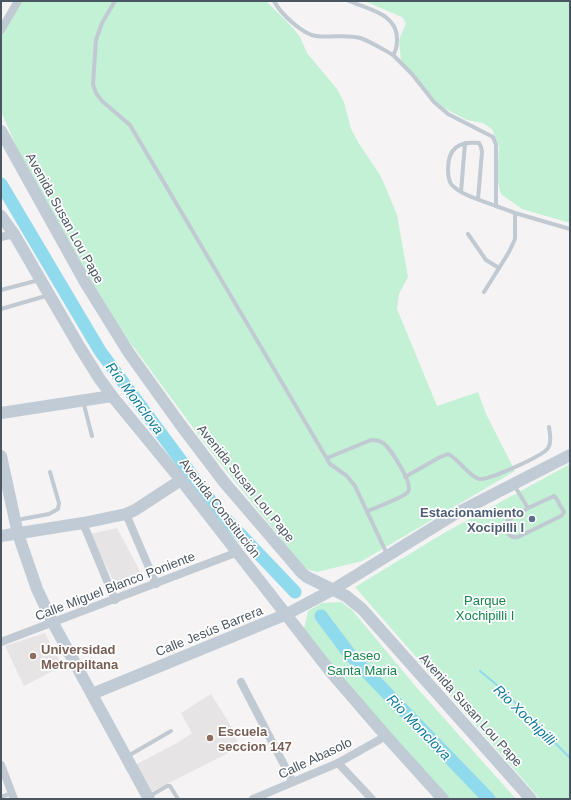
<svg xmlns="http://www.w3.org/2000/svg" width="571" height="800" font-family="Helvetica,sans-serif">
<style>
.education{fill:#e6e4e5}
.green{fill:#c3f1d5}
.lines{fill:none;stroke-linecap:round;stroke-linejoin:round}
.stream{stroke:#90daee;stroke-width:2}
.river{stroke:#90daee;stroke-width:13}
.lane{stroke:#c1cad2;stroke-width:4}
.street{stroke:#c1cad2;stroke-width:8}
.secondary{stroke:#c1cbd6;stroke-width:12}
.service-dot{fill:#5c6f8a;stroke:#fff;stroke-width:1.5}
.education-dot{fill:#8d6e63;stroke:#fff;stroke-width:1.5}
.labels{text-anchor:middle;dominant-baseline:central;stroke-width:3.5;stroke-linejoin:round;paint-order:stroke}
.street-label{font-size:13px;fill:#4a5661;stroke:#fff}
.service-label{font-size:13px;font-weight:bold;fill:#4e5e75;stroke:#fff;text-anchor:end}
.park-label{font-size:13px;fill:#17864f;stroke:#fff}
.education-label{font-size:13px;font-weight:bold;fill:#785e54;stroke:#fff;text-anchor:start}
.water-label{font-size:14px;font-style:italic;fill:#0c7c9b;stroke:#fff}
</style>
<rect width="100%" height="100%" fill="#f5f3f3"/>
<!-- education -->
<g class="education">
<polygon points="117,528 142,575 117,588 90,534"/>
<polygon points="45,633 62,666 24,686 5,646"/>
<polygon points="211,694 229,723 240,747 151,792 135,765 177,743 192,733 181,713"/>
</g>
<!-- green -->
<g class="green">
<polygon points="20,1 266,1 293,28 300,37 307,53 337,89 344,102 351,129 358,142 380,175 386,188 397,215 408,277 399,294 397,309 437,406 478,392 486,414 515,471 362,561 317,572 307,569 302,565 208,448 127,338 85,271 19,153 1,111 1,34"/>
<polygon points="364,1 570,1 570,223 522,209 501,194 497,179 499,147 492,129 483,123 467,120 440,106 401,61 399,40 406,23 402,17"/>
<polygon points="570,464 570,799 540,799 355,587 444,533"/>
<polygon points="341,602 352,610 417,688 516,799 448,799 380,725 304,629 308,611 322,603"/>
</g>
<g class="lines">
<!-- stream -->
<polyline class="stream" points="480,671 503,690 570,758"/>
<!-- river -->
<g class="river">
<polyline points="1,184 100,351 219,512 295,592"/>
<polyline points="321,616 351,656 489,799"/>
</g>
<!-- lane -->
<g class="lane">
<polyline points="115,1 102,23 96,40 93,84 96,93 102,101 130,125 330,464 347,476 355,486 387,554"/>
<path d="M 274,1 C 280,13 302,34 316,36 C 331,38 346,34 360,38 C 372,42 382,49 393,55"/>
<path d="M 349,1 C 368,9 398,14 397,40 C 397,46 396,51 393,55 L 412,74 L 434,102 L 448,114 L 493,137 L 496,145 L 496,206 L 515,213 L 570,229"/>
<polyline points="461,192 465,143"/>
<path d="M 478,199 L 482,152 L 481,147 L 479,143 C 459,141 448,148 448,169 C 448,174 448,179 451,184 C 460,195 483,201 496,206"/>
<polyline points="468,234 486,260 499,268"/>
<polyline points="1,290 39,280"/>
<polyline points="484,292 509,252 515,239 515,213"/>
<polyline points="1,309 49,295"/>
<polyline points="83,401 92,436"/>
<path d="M 327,458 L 371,440 C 375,440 379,440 383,443 C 390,448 414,484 408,492 C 404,497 375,508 368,511"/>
<path d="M 405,477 L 440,457 L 448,454 C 459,459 468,476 479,479 C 487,481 543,456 548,448 C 552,443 550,433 549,427"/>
<path d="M 514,485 L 528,508 L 554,496 L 556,498 L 564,512 L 561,516 L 518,537 C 508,539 502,527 508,520 L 528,508"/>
<polyline points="17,520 49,514 58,509 59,503 50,472"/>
<polyline points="128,756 171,731"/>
<polyline points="150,796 167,786 170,786 178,799"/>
<polyline points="1,797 12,793"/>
</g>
<!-- street -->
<g class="street">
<polyline points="1,30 18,1"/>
<polyline points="1,237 14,234"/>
<polyline points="126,514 156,584"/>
<polyline points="83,523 115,600"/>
<polyline points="1,642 238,552"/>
<polyline points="241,682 293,782"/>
<polyline points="338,763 372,799"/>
<polyline points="1,765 14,799"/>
<polyline points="253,799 338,763 386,736"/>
</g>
<!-- secondary -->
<g class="secondary">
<polyline points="1,131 85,282 129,353 180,424 224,482 302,573 307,577 346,596 362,609 531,799"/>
<polyline points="1,216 14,234 79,346 99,378 112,396 181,480 330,671 386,736 443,799"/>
<polyline points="1,413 112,396"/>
<polyline points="1,456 18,534 37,589 53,623 149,799"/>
<polyline points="1,536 83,523 126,514 135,510 181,480"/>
<polyline points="92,694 287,614 334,589 455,514 570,455"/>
</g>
</g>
<!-- markers -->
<circle class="service-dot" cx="532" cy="519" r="4"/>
<g class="education-dot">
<circle cx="33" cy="656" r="4"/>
<circle cx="210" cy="738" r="4"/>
</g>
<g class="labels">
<!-- street labels -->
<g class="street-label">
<text transform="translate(65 218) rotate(61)">Avenida Susan Lou Pape</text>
<text transform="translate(246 483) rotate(51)">Avenida Susan Lou Pape</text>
<text transform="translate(220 508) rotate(52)">Avenida Constitución</text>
<text transform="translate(115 586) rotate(-21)">Calle Miguel Blanco Poniente</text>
<text transform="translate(209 631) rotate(-22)">Calle Jesús Barrera</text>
<text transform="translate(471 710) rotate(48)">Avenida Susan Lou Pape</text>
<text transform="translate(315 758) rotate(-25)">Calle Abasolo</text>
</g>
<!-- service labels -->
<g class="service-label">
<text x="524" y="512">Estacionamiento<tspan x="524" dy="15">Xocipilli I</tspan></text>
</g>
<!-- park labels -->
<g class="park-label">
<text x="485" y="600">Parque<tspan x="485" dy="15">Xochipilli I</tspan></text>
<text x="362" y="655">Paseo<tspan x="362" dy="15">Santa Maria</tspan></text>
</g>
<!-- education labels -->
<g class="education-label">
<text x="41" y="649">Universidad<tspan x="41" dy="15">Metropiltana</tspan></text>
<text x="218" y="731">Escuela<tspan x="218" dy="15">seccion 147</tspan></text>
</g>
<!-- water labels -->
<g class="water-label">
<text transform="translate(135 398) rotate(53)">Río Monclova</text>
<text transform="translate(525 715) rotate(44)">Rio Xochipilli</text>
<text transform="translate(419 727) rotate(46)">Rio Monclova</text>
</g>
</g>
<!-- border -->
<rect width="571" height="800" fill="none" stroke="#4a5661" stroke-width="4"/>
</svg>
